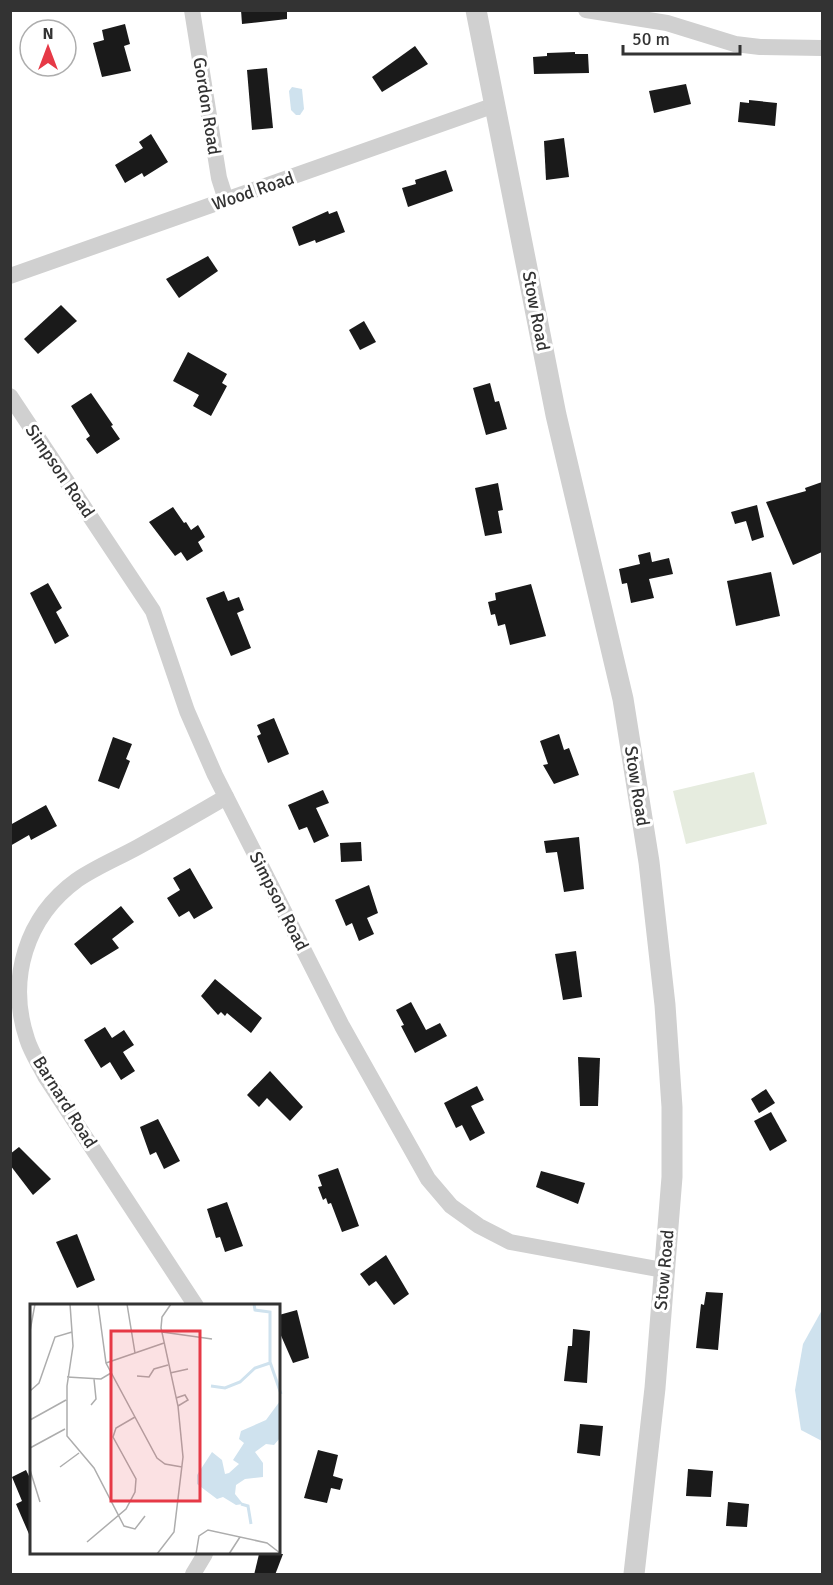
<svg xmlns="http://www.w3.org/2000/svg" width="833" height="1585" font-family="Signika,sans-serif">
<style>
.green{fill:#e6ecdf}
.water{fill:#cfe2ee}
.building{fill:#1a1a1a}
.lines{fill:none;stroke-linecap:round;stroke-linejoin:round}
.minor{stroke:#d0d0d0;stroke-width:16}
.tertiary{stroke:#d0d0d0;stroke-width:21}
.labels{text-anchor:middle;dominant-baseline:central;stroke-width:6;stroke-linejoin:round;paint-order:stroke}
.street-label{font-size:18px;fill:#333;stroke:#fff}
.inset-river{fill:none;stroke:#cfe2ee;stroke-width:3}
.inset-road{fill:none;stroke:#adadad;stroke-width:1.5}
.view{fill:#e63946;fill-opacity:0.15;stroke:#e63946;stroke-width:3}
.inset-edge{fill:none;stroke:#333;stroke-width:3}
</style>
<rect width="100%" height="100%" fill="#fff"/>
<!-- green -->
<polygon class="green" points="754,772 767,824 686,844 673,791"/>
<!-- water -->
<g class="water">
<polygon points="292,87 302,89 304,109 300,115 296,115 291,110 289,91"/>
<polygon points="822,1310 822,1441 801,1430 795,1390 803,1344"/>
</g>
<!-- building -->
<g class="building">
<polygon points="241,10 287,10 287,19 242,24"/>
<polygon points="125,24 130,44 124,46 131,71 102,77 93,43 104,40 102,30"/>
<polygon points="415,46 428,64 382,92 372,77"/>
<polygon points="575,52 575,54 588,54 589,73 534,74 533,57 547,56 547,53"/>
<polygon points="267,68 273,128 252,130 247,70"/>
<polygon points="686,84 691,104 654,113 649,91"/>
<polygon points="749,100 777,103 775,126 738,122 740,102 749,103"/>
<polygon points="151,134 168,162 144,177 142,173 125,183 115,165 143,148 139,142"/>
<polygon points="564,138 569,177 546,180 544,141"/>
<polygon points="446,170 453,191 408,207 402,188 416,184 415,180"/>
<polygon points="328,211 329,214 337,211 345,232 316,243 315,240 299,246 292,227"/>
<polygon points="208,256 218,271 179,298 166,279"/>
<polygon points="61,305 77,321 38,354 24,339"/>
<polygon points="364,321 376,342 360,350 349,330"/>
<polygon points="188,352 227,374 222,383 227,386 211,416 193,406 199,395 173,381"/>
<polygon points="490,383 495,402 499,401 507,429 486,435 473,388"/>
<polygon points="91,393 113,425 111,426 120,439 97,454 86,439 90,436 71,406"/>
<polygon points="822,482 822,552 793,565 766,502 806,491 805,488"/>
<polygon points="498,483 503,510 498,511 502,533 485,536 475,488"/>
<polygon points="757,505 764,537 752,541 746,521 735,524 731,512"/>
<polygon points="173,507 184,523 186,522 191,530 198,525 205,537 198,542 203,551 187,561 181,552 175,556 149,522"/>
<polygon points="650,552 652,562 669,558 673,574 649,579 654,598 631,603 627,583 622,584 619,569 640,564 638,555"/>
<polygon points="771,572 780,616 736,626 727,581"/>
<polygon points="48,583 62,608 56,612 69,636 55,644 30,593"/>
<polygon points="531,584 546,636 510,645 505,624 498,626 495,614 491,615 488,602 496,600 495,593"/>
<polygon points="224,591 228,601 239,597 244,610 237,613 251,648 231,656 206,598"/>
<polygon points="274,718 289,754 268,763 257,736 261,734 257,725"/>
<polygon points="559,734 564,750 569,748 579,775 554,784 543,765 548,764 540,741"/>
<polygon points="113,737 132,744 126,759 130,761 119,789 98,781"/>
<polygon points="323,790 329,803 316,808 329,836 314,843 307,827 299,830 288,805"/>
<polygon points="46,805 57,826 31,840 29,835 10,846 10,825"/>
<polygon points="579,837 584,889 564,892 557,852 546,853 544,841"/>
<polygon points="361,842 362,861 341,862 340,843"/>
<polygon points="190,868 213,908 194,919 189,911 179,917 167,898 180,890 173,878"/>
<polygon points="369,885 378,913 367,918 374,934 359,941 352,923 346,926 335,900"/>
<polygon points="121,906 134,922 112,939 119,948 91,965 74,944"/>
<polygon points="576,951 582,997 563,1000 555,954"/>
<polygon points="215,979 262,1018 251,1033 227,1013 225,1016 221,1012 218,1015 201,996"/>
<polygon points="411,1002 426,1030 440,1023 447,1036 415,1053 401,1026 404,1025 396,1010"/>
<polygon points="105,1027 112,1038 124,1030 134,1045 123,1052 135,1071 121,1080 110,1062 101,1068 84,1040"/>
<polygon points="578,1057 600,1058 598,1106 580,1106"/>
<polygon points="270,1071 303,1107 290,1121 267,1098 259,1107 247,1095"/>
<polygon points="477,1086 484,1100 471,1106 485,1133 470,1141 462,1125 456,1128 444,1103"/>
<polygon points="766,1089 775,1103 759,1113 751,1099"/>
<polygon points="771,1112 787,1141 770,1151 754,1121"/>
<polygon points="158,1119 180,1161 164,1169 156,1152 150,1155 140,1127"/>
<polygon points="19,1147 51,1179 33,1195 10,1165 10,1154"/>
<polygon points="338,1168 359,1226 342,1232 331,1203 328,1204 326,1198 323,1200 318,1187 322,1186 318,1175"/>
<polygon points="541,1171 585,1183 578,1204 536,1187"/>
<polygon points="227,1202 243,1246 225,1252 220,1237 216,1238 207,1209"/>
<polygon points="77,1234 95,1280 77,1288 56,1242"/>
<polygon points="386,1255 409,1294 394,1305 376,1281 369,1286 360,1274"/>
<polygon points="706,1292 723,1293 718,1350 696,1348 701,1304 704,1305"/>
<polygon points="297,1310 309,1358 293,1363 279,1331 279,1315"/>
<polygon points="573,1329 590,1331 587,1383 564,1381 568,1346 572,1346"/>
<polygon points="580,1424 603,1426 600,1456 577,1453"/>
<polygon points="318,1450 338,1455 333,1476 343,1479 340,1490 331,1488 327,1503 304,1498"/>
<polygon points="688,1469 713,1471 711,1497 686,1496"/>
<polygon points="26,1470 32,1482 32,1541 16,1504 22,1501 12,1477"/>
<polygon points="728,1502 749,1504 747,1527 726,1526"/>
<polygon points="259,1554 283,1554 275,1575 254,1575"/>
</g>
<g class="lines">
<!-- minor -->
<g class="minor">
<polyline points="192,10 219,178 226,200"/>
<polyline points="586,10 667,23 735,44 760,47 822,48"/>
<polyline points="10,276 495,105"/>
<polyline points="10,396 153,611 187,711 215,775 342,1026 428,1179 451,1206 479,1226 510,1242 663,1270"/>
<path d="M 196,1306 L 45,1076 C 39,1064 31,1052 27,1039 C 7,979 26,917 77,880 C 96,867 118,858 138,847 C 167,831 197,814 226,797"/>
<polyline points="193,1574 205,1554"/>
</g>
<!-- tertiary -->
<polyline class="tertiary" points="476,10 556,415 623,699 649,862 665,1005 672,1107 672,1177 655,1388 634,1574"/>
</g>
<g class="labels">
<!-- street labels -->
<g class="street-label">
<text transform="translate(207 106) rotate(81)">Gordon Road</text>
<text transform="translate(253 191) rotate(-19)">Wood Road</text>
<text transform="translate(536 311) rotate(79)">Stow Road</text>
<text transform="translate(60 471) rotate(56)">Simpson Road</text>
<text transform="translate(637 786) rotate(81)">Stow Road</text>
<text transform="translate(279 901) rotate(63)">Simpson Road</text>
<text transform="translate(65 1102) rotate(58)">Barnard Road</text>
<text transform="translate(664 1270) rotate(-85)">Stow Road</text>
</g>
</g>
<!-- overview -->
<g transform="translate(30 1304)">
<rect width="250" height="250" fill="#fff"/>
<path d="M 250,97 L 250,134 L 244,141 L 236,140 L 225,148 L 233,159 L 233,173 L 215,175 L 206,181 L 205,190 L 213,200 L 206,201 L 193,193 L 187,195 L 167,180 L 167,171 L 182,148 L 192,156 L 195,170 L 199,169 L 209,160 L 203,156 L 214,139 L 209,135 L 211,127 L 236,116 Z" fill="#cfe2ee"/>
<path class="inset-river" d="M 224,0 L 225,6 L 240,8 L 240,58 L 251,90M 181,82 L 195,84 L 210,78 L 225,64 L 240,59M 211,200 L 218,202 L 221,220"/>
<path class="inset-road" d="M 40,0 L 43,42 L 37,82 L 37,132 L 64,164 L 94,222 L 105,225 L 115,212M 68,0 L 76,59 L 127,154 L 135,160 L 152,163M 97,0 L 105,49M 0,27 L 5,0M 132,28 L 182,35M 76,59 L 134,39M 140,69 L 158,65M 107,72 L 119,73 L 124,65 L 138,61M 37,73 L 71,75 L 81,69M 0,87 L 9,79 L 25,33 L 42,28M 146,94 L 155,91 L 158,96 L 148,102M 61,101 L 66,95 L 64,75M 0,116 L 36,96M 0,144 L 35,125M 30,163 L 49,149M 0,166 L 10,198M 57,238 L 96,205 L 105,188 L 106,175 L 83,133 L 86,124 L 105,113M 127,250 L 144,228 L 153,153 L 148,102 L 131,24 L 132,13 L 141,0M 166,250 L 169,232 L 178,226 L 237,239 L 250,249M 199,250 L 210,233"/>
<path class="view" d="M 81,27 L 170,27 L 170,197 L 81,197 Z"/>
<rect width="250" height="250" class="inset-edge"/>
</g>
<!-- border -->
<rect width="833" height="1585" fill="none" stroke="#333333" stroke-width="24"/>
<!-- north arrow -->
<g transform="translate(48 48)"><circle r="28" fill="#ffffff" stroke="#adadad" stroke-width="1.5"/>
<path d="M0-4.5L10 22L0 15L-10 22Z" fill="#e63946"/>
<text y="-9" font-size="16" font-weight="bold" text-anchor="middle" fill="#333333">N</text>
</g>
<!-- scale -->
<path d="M623 45v9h117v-9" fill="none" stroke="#333333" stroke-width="3"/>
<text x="632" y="45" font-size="18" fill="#333333" stroke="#ffffff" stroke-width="4.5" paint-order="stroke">50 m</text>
</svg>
